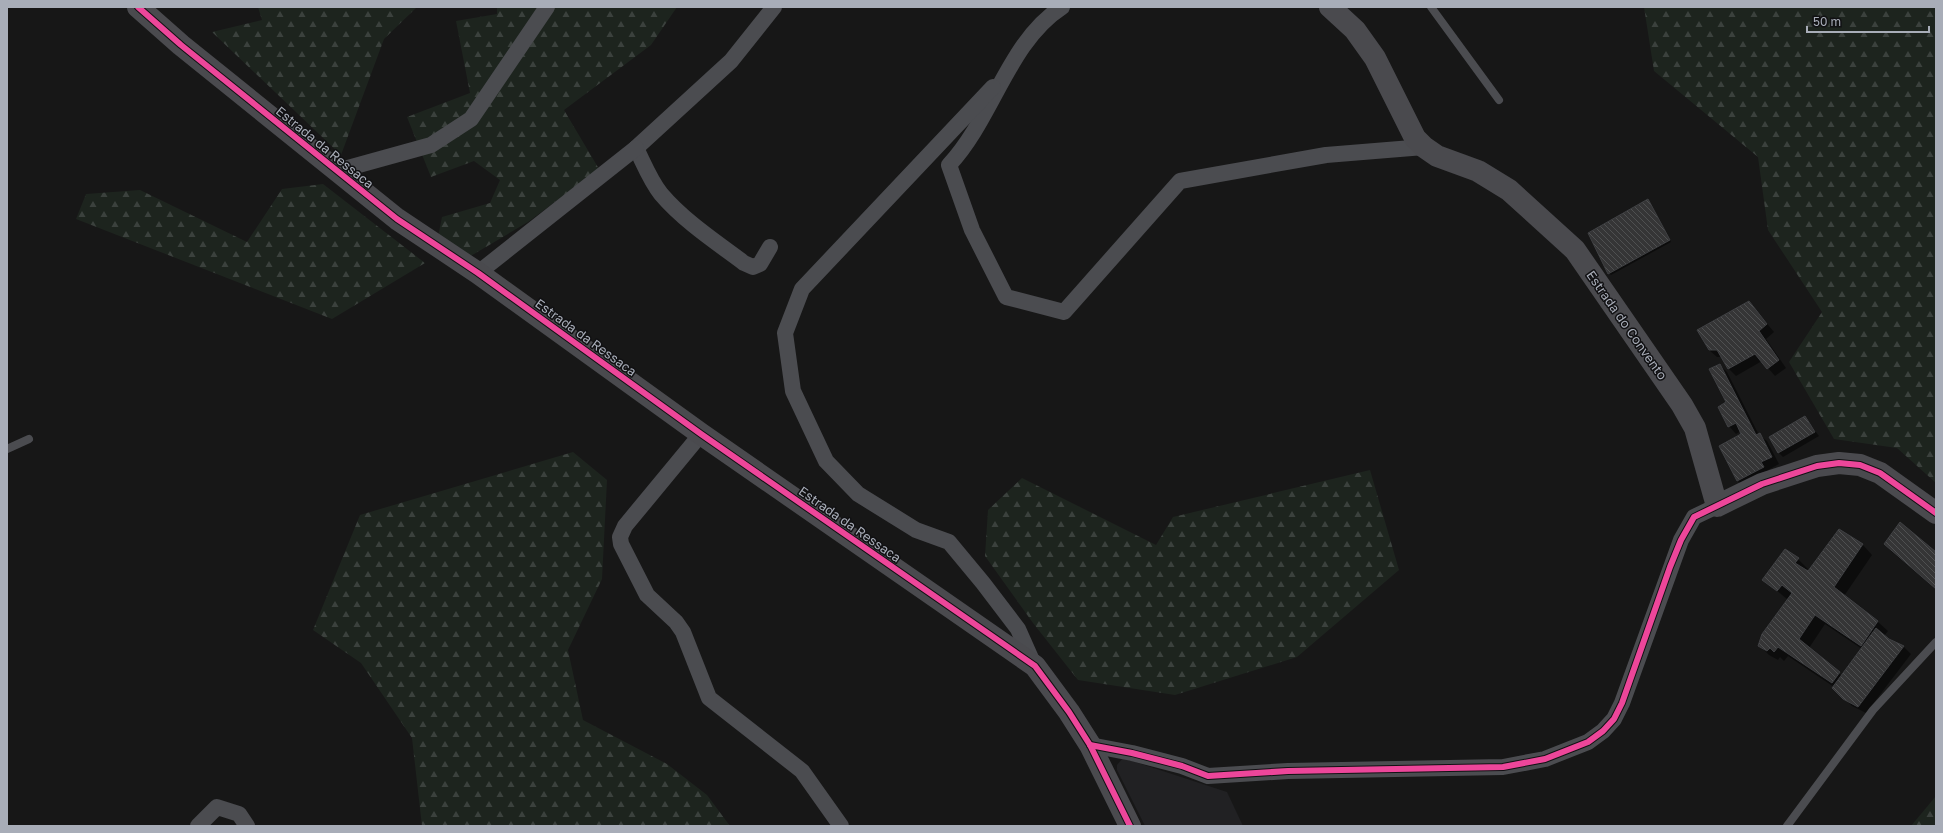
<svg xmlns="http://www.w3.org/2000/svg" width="1943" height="833" font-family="'Golos Text',sans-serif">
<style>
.built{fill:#212123}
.forest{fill:url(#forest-firs)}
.shadow{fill:#0007;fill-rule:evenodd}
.building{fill:url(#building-back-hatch);stroke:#3f4043}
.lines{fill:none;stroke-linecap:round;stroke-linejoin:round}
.lane{stroke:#4b4c50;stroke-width:8}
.street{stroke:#4b4c50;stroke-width:16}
.secondary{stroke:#4a4a4e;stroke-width:22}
.cycleway-casing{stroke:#111113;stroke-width:8}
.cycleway{stroke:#ed469a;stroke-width:6}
.labels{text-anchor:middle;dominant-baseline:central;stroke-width:3;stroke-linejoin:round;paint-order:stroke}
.street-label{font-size:13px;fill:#a8adb8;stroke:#111113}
</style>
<defs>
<pattern id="forest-firs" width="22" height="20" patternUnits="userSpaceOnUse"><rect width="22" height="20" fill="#1d241e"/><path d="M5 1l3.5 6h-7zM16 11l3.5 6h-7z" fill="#3b413d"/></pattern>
<pattern id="building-back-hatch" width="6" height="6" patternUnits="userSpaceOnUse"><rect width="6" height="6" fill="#353536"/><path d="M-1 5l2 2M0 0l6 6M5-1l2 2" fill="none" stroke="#4f5051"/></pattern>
</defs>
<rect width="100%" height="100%" fill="#171717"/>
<!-- built -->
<polygon class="built" points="1123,758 1227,792 1243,826 1145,826 1117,770 1117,765"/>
<!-- forest -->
<g class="forest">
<polygon points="258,7 417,7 384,39 341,155 212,32 262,20"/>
<polygon points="497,7 677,7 651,45 564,110 599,169 528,222 469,257 438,237 442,217 490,203 500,180 474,161 431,177 407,117 470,93 456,21 497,14"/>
<polygon points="1644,7 1936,7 1936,483 1897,448 1834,439 1789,362 1822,312 1768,230 1758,157 1654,71"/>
<polygon points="323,184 425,263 332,319 76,219 86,194 140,190 247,242 282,189"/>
<polygon points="573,452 607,480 602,579 568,650 583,720 667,764 707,795 730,826 422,826 412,738 361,663 313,630 360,515"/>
<polygon points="1370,470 1399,570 1297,657 1175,695 1078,680 1033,623 985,556 988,510 1022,478 1156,545 1173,517"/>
<polygon points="1936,796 1936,826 1911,826"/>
</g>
<!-- shadow -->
<g class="shadow">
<polygon points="1648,201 1671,242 1611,275 1609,273"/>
<polygon points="1749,302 1774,332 1766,339 1786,368 1775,376 1762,361 1736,376 1728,368 1722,357 1717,357 1709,350"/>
<polygon points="1720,365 1727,372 1759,435 1767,441 1779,464 1768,470 1770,475 1745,488 1738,481 1743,435 1741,431 1736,434 1729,426 1727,403"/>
<polygon points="1805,418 1819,436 1783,457 1778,452"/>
<path d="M 1839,531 L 1863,545 L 1872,555 L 1844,596 L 1878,622 L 1888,631 L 1884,636 L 1904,647 L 1911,654 L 1866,713 L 1852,706 L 1834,687 L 1788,656 L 1784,661 L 1780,657 L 1778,660 L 1769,655 L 1759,645 L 1788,600 L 1763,579 L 1785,551 L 1798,559 L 1808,569 L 1806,571 L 1808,573 ZM 1825,624 L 1862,649 L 1842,676 L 1809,648 Z"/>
<polygon points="1885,544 1936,554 1936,589 1892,552"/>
</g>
<!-- building -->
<g class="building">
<polygon points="1648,199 1670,240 1608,274 1588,233"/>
<polygon points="1749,301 1767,324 1759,331 1779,360 1767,369 1755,354 1728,369 1717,350 1709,350 1697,330"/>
<polygon points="1720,364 1756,435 1760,433 1772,457 1761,462 1764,467 1737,481 1719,446 1741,434 1736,423 1728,427 1718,407 1726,402 1709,369"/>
<polygon points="1805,416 1815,432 1778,453 1769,437"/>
<polygon points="1900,522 1936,552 1936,589 1884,544"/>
<polygon points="1839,529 1863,544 1834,587 1878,621 1861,646 1815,615 1799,639 1840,672 1832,683 1778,647 1774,652 1770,648 1767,651 1758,646 1762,634 1792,593 1782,585 1777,591 1762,580 1785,549 1799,558 1795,563 1808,571"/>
<polygon points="1876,628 1889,639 1904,646 1858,707 1843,699 1832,688"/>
</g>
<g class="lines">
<!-- lane -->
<g class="lane">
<polyline points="1431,7 1499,100"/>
<polyline points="7,449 29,439"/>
<polyline points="1787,826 1873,710 1936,642"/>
</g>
<!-- street -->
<g class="street">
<path d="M 1062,7 C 1008,42 993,118 949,165 L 972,230 L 1006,297 L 1064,312 L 1180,181 L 1326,155 L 1424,147"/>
<polyline points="993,87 802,289 785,333 793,391 826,461 858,494 916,530 949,542 983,583 1018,629 1034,665"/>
<polyline points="337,171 431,145 471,119 547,7"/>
<path d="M 770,247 L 760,264 L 753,267 L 744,263 C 716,242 684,221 661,194 C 650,180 644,164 636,148 L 731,61 L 774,7"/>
<polyline points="478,273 636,148"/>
<polyline points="701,434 625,526 620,537 621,544 647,595 676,622 683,632 709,698 802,771 841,826"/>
<polyline points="1090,745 1132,753 1182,766 1208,776 1288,771 1503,767 1545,759 1588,742 1603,731 1614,719 1622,703 1681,540 1694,517 1717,506"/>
<polyline points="198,826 217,807 239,814 247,826"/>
</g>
<!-- secondary -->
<g class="secondary">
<polyline points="138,7 181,45 397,219 478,273 701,434 1035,666 1069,712 1090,745 1130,826"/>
<polyline points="1330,7 1355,30 1375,58 1415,138 1424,147 1437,156 1478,171 1509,190 1575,250 1682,405 1695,428 1717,506 1762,484 1817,466 1839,463 1860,465 1880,473 1936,513"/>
</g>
<!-- cycleway casing -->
<g class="cycleway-casing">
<g id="cycleway">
<polyline points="138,7 181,45 397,219 478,273 701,434 1035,666 1069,712 1090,745 1130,826"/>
<polyline points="1090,745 1132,753 1182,766 1208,776 1288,771 1503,767 1545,759 1588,742 1603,731 1614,719 1622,703 1670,567 1681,540 1694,517 1762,484 1817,466 1839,463 1860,465 1880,473 1936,513"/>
</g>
</g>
<!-- cycleway -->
<use href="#cycleway" class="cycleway"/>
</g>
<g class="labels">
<!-- street labels -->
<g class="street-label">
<text transform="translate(325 147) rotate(39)">Estrada da Ressaca</text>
<text transform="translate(1627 325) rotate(55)">Estrada do Convento</text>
<text transform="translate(586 337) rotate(36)">Estrada da Ressaca</text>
<text transform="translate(850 524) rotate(35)">Estrada da Ressaca</text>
</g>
</g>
<!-- border -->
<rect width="1943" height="833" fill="none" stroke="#a8adb8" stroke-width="16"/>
<!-- scale -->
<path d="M1807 26v6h122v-6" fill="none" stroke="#a8adb8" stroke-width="2"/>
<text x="1813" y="26" font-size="12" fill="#a8adb8" stroke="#111113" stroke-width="3" paint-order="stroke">50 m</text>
</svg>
